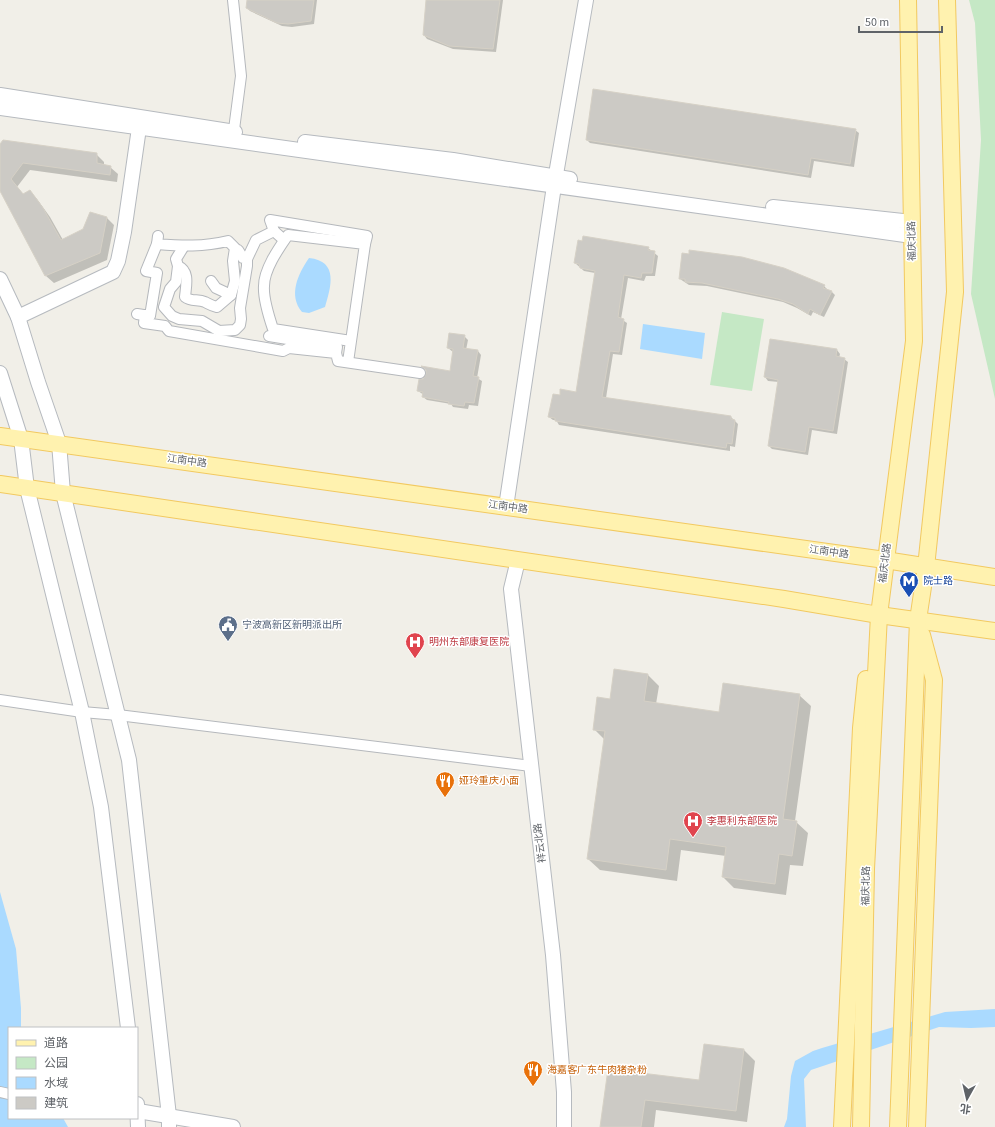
<svg xmlns="http://www.w3.org/2000/svg" width="995" height="1127" font-family="'Source Sans 3','Noto Sans SC',sans-serif">
<style>
.green{fill:#c5e8c5}
.water{fill:#aadaff}
.shadow{fill:#0003}
.building{fill:#cccac5;stroke:#d6d1c6}
.lines{fill:none;stroke-linecap:round;stroke-linejoin:round}
.street-casing{stroke:#b5b8bc;stroke-width:12}
.secondary-casing{stroke:#b6babf;stroke-width:16}
.primary-casing{stroke:#f2c960;stroke-width:18}
.street{stroke:#fff;stroke-width:10}
.secondary{stroke:#fff;stroke-width:14}
.primary{stroke:#fff2af;stroke-width:16}
.labels{text-anchor:middle;dominant-baseline:central;stroke-width:3;stroke-linejoin:round;paint-order:stroke}
.street-label{font-size:10px;fill:#5f6368;stroke:#fff}
.transit-label{font-size:10px;fill:#164399;stroke:#fff;text-anchor:start}
.service-label{font-size:10px;fill:#4e5e75;stroke:#fff;text-anchor:start}
.health-label{font-size:10px;fill:#be3a42;stroke:#fff;text-anchor:start}
.food-label{font-size:10px;fill:#c56008;stroke:#fff;text-anchor:start}
</style>
<rect width="100%" height="100%" fill="#f1efe8"/>
<!-- green -->
<g class="green">
<polygon points="969,0 995,0 995,399 971,294 981,140 975,23"/>
<polygon points="722,312 764,319 752,391 710,385"/>
</g>
<!-- water -->
<g class="water">
<path d="M 309,258 C 339,261 331,287 325,307 L 309,313 L 302,312 C 288,295 298,274 309,258 Z"/>
<polygon points="643,324 705,333 702,359 640,349"/>
<polygon points="0,892 16,949 21,1008 21,1028 9,1028 9,1118 63,1118 68,1127 0,1127"/>
<polygon points="995,1009 995,1027 971,1028 939,1027 811,1070 804,1079 806,1127 784,1127 787,1119 791,1076 795,1061 813,1051 822,1048 945,1012"/>
</g>
<!-- shadow -->
<g class="shadow">
<polygon points="248,0 317,0 314,24 292,27 282,26 250,11 247,8"/>
<polygon points="427,0 503,0 496,52 453,49 427,39 424,35"/>
<polygon points="855,130 859,133 854,167 814,161 811,178 590,143 587,140"/>
<polygon points="0,145 96,154 104,162 104,166 110,167 118,174 117,182 30,170 17,187 24,195 30,191 37,199 50,217 63,240 107,218 114,225 107,260 54,283 46,276 0,189"/>
<polygon points="648,248 658,256 655,276 646,276 644,281 628,278 621,319 627,323 622,355 613,354 606,398 731,417 738,424 735,447 730,446 730,451 559,425 556,420 553,420 549,417 561,396 577,393 595,273 584,271 575,263"/>
<polygon points="683,254 824,286 827,289 827,290 832,292 835,295 824,317 813,312 811,316 797,308 783,302 707,286 689,285 680,279"/>
<polygon points="464,336 468,340 466,350 478,351 481,355 477,378 482,381 478,406 469,405 468,409 453,407 451,404 427,400 423,397 424,395 418,391 451,372 453,352 448,348"/>
<polygon points="837,350 840,354 839,358 844,359 848,362 837,434 812,430 808,455 772,449 769,446 779,382 768,381 765,377"/>
<polygon points="648,675 659,686 656,704 720,713 799,695 811,706 795,821 808,833 803,866 790,865 786,895 734,888 723,877 726,856 681,850 677,881 600,870 588,859 605,740 594,729 611,700"/>
<polygon points="744,1050 755,1061 747,1122 656,1110 654,1127 601,1127 609,1070 700,1082"/>
</g>
<!-- building -->
<g class="building">
<polygon points="247,0 314,0 311,21 288,24 277,23 246,8"/>
<polygon points="426,0 500,0 493,49 449,46 423,35"/>
<polygon points="593,89 856,129 850,164 811,158 808,175 586,140"/>
<polygon points="3,140 97,153 97,163 111,166 110,175 23,163 11,179 23,194 30,190 43,208 61,240 83,229 90,212 107,217 100,253 45,276 0,191 0,144"/>
<polygon points="583,236 649,247 648,250 655,251 652,273 642,273 641,278 624,275 618,317 624,319 619,352 610,351 602,397 731,416 731,419 735,420 732,444 727,443 726,448 555,421 555,418 548,417 553,394 560,395 560,389 576,392 595,271 580,268 579,264 574,263 578,240 582,241"/>
<polygon points="689,250 742,257 784,268 825,285 823,288 832,291 820,315 810,309 808,314 793,304 778,299 702,283 685,282 685,279 679,279 682,253 689,254"/>
<polygon points="449,333 465,335 463,348 478,350 473,376 479,377 474,403 465,402 464,406 448,404 449,402 422,397 423,392 417,391 419,379 423,379 426,374 426,370 421,366 450,371 453,349 447,348"/>
<polygon points="770,339 837,349 836,356 845,358 833,431 809,427 805,452 768,446 778,380 764,377"/>
<polygon points="614,669 648,674 644,701 719,712 723,683 800,694 783,819 797,821 792,856 779,854 775,884 722,877 726,847 670,839 666,870 587,859 605,731 593,730 597,697 610,699"/>
<polygon points="704,1044 744,1049 736,1111 645,1100 641,1127 600,1127 608,1069 699,1080"/>
</g>
<g class="lines">
<!-- street casing -->
<g class="street-casing">
<g id="street">
<polyline points="233,137 241,76 233,0"/>
<path d="M 158,236 L 157,244 C 182,246 203,247 228,241 L 235,248 L 233,261 L 235,281 L 231,295 L 217,307 C 212,306 209,304 205,302 C 198,299 191,302 185,297 C 186,286 190,271 178,266"/>
<polyline points="284,240 274,231 270,220 367,236 365,244"/>
<polyline points="184,246 176,259 178,266 176,282 170,289 164,307 172,316 179,319 202,321 219,331 235,330 240,325 241,319 240,308 247,266 247,259 243,258 238,250 235,250"/>
<polyline points="247,259 256,240 274,231"/>
<polyline points="211,281 216,288 231,295"/>
<polyline points="137,314 150,316 157,273 146,271 157,244"/>
<polyline points="145,315 144,323 165,326 169,331 283,351 289,348 336,353 338,361 420,373"/>
<polyline points="269,336 337,347 336,353"/>
<path d="M 348,362 L 365,244 L 288,235 C 279,248 264,269 264,286 C 263,299 269,317 273,329 L 351,341"/>
<polyline points="0,700 82,712 118,715 531,766"/>
<polyline points="0,1092 9,1094"/>
</g>
</g>
<!-- secondary casing -->
<g class="secondary-casing">
<g id="secondary">
<polyline points="0,95 235,132"/>
<polyline points="0,108 912,236"/>
<polyline points="305,142 453,160 570,179"/>
<polyline points="773,207 912,222"/>
<polyline points="0,279 18,317 38,382 59,443 63,493 129,760 169,1116 169,1127"/>
<polyline points="18,317 113,272 118,261 124,232 139,128"/>
<polyline points="0,373 21,439 27,488 82,712 101,807 128,1028"/>
<polyline points="506,507 554,186 586,0"/>
<polyline points="518,560 511,589 553,955 564,1092 564,1127"/>
<polyline points="137,1104 138,1127"/>
<polyline points="138,1111 233,1127"/>
</g>
</g>
<!-- primary casing -->
<g class="primary-casing">
<g id="primary">
<polyline points="0,436 885,560 995,577"/>
<polyline points="0,484 784,599 879,615 995,631"/>
<polyline points="842,1127 861,728 866,679"/>
<polyline points="861,1127 866,869 879,615 914,341 908,0"/>
<polyline points="898,1127 918,620 926,567 955,292 947,0"/>
<polyline points="917,1127 934,680 922,635"/>
</g>
</g>
<!-- street -->
<use href="#street" class="street"/>
<!-- secondary -->
<use href="#secondary" class="secondary"/>
<!-- primary -->
<use href="#primary" class="primary"/>
</g>
<!-- icons -->
<defs>
<g id="metro-pin" transform="scale(1)"><path d="M0 17L-7.5 6A9.5 9.5 0 1 1 7.5 6Z" fill="#1a4fb4" stroke="#fff"/><path d="M-5.5 5V-5H-3L0 0L3-5H5.5V5H3V-.5L0 4L-3-.5V5Z" fill="#fff"/></g>
<g id="civic-pin" transform="scale(1)"><path d="M0 17L-7.5 6A9.5 9.5 0 1 1 7.5 6Z" fill="#5c6f8a" stroke="#fff"/><path d="M-.6-6.5H3V-4.5H.6V-3L4-1V1h2V6H-6V1h2V-1L-.6-3ZM-1.2 2.5V6h2.4V2.5Z" fill="#fff"/></g>
<g id="hospital-pin" transform="scale(1)"><path d="M0 17L-7.5 6A9.5 9.5 0 1 1 7.5 6Z" fill="#e0444e" stroke="#fff"/><path d="M-5-5h3v3.5h4V-5h3V5h-3V1.5h-4V5h-3Z" fill="#fff"/></g>
<g id="restaurant-pin" transform="scale(1)"><path d="M0 17L-7.5 6A9.5 9.5 0 1 1 7.5 6Z" fill="#e8710a" stroke="#fff"/><path d="M-5-6h1v4h1v-4h1v4h1v-4h1v5L-1.5 .5V6h-2V.5L-5-1ZM5-6V6H3V1.5H1.5Q1.5-4 5-6Z" fill="#fff"/></g>
</defs>
<g fill-rule="evenodd">
<use href="#metro-pin" x="909" y="581"/>
<use href="#civic-pin" x="228" y="625"/>
<use href="#hospital-pin" x="415" y="642"/>
<use href="#restaurant-pin" x="445" y="781"/>
<use href="#hospital-pin" x="693" y="821"/>
<use href="#restaurant-pin" x="533" y="1070"/>
</g>
<g class="labels">
<!-- street labels -->
<g class="street-label">
<text transform="translate(912 241) rotate(-91)">福庆北路</text>
<text transform="translate(187 461) rotate(8)">江南中路</text>
<text transform="translate(508 507) rotate(8)">江南中路</text>
<text transform="translate(829 552) rotate(8)">江南中路</text>
<text transform="translate(885 563) rotate(-83)">福庆北路</text>
<text transform="translate(540 843) rotate(-97)">祥云北路</text>
<text transform="translate(866 886) rotate(-89)">福庆北路</text>
</g>
<!-- transit labels -->
<g class="transit-label">
<text x="923" y="581">院士路</text>
</g>
<!-- service labels -->
<g class="service-label">
<text x="242" y="625">宁波高新区新明派出所</text>
</g>
<!-- health labels -->
<g class="health-label">
<text x="429" y="642">明州东部康复医院</text>
<text x="707" y="821">李惠利东部医院</text>
</g>
<!-- food labels -->
<g class="food-label">
<text x="459" y="781">娅玲重庆小面</text>
<text x="547" y="1070">海嘉客广东牛肉猪杂粉</text>
</g>
</g>
<!-- legend -->
<rect x="8" y="1027" width="130" height="92" fill="#ffffff" stroke="#bfc1c3"/>
<rect x="16" y="1040" width="20" height="6" fill="#fff2af" stroke="#bfc1c3"/>
<text x="44" y="1047" font-size="12" fill="#5f6368">道路</text>
<rect x="16" y="1057" width="20" height="12" fill="#c5e8c5" stroke="#bfc1c3"/>
<text x="44" y="1067" font-size="12" fill="#5f6368">公园</text>
<rect x="16" y="1077" width="20" height="12" fill="#aadaff" stroke="#bfc1c3"/>
<text x="44" y="1087" font-size="12" fill="#5f6368">水域</text>
<rect x="16" y="1097" width="20" height="12" fill="#cccac5" stroke="#bfc1c3"/>
<text x="44" y="1107" font-size="12" fill="#5f6368">建筑</text>
<!-- north arrow -->
<g transform="translate(967 1099) rotate(188)" stroke="#ffffff" stroke-width="3" paint-order="stroke">
<path d="M0-3L7 15L0 10L-7 15Z" fill="#5f6368"/>
<text y="-6" font-size="11" font-weight="bold" text-anchor="middle" fill="#5f6368">北</text>
</g>
<!-- scale -->
<path d="M859 26v6h83v-6" fill="none" stroke="#5f6368" stroke-width="2"/>
<text x="865" y="26" font-size="12" fill="#5f6368" stroke="#ffffff" stroke-width="3" paint-order="stroke">50 m</text>
</svg>
